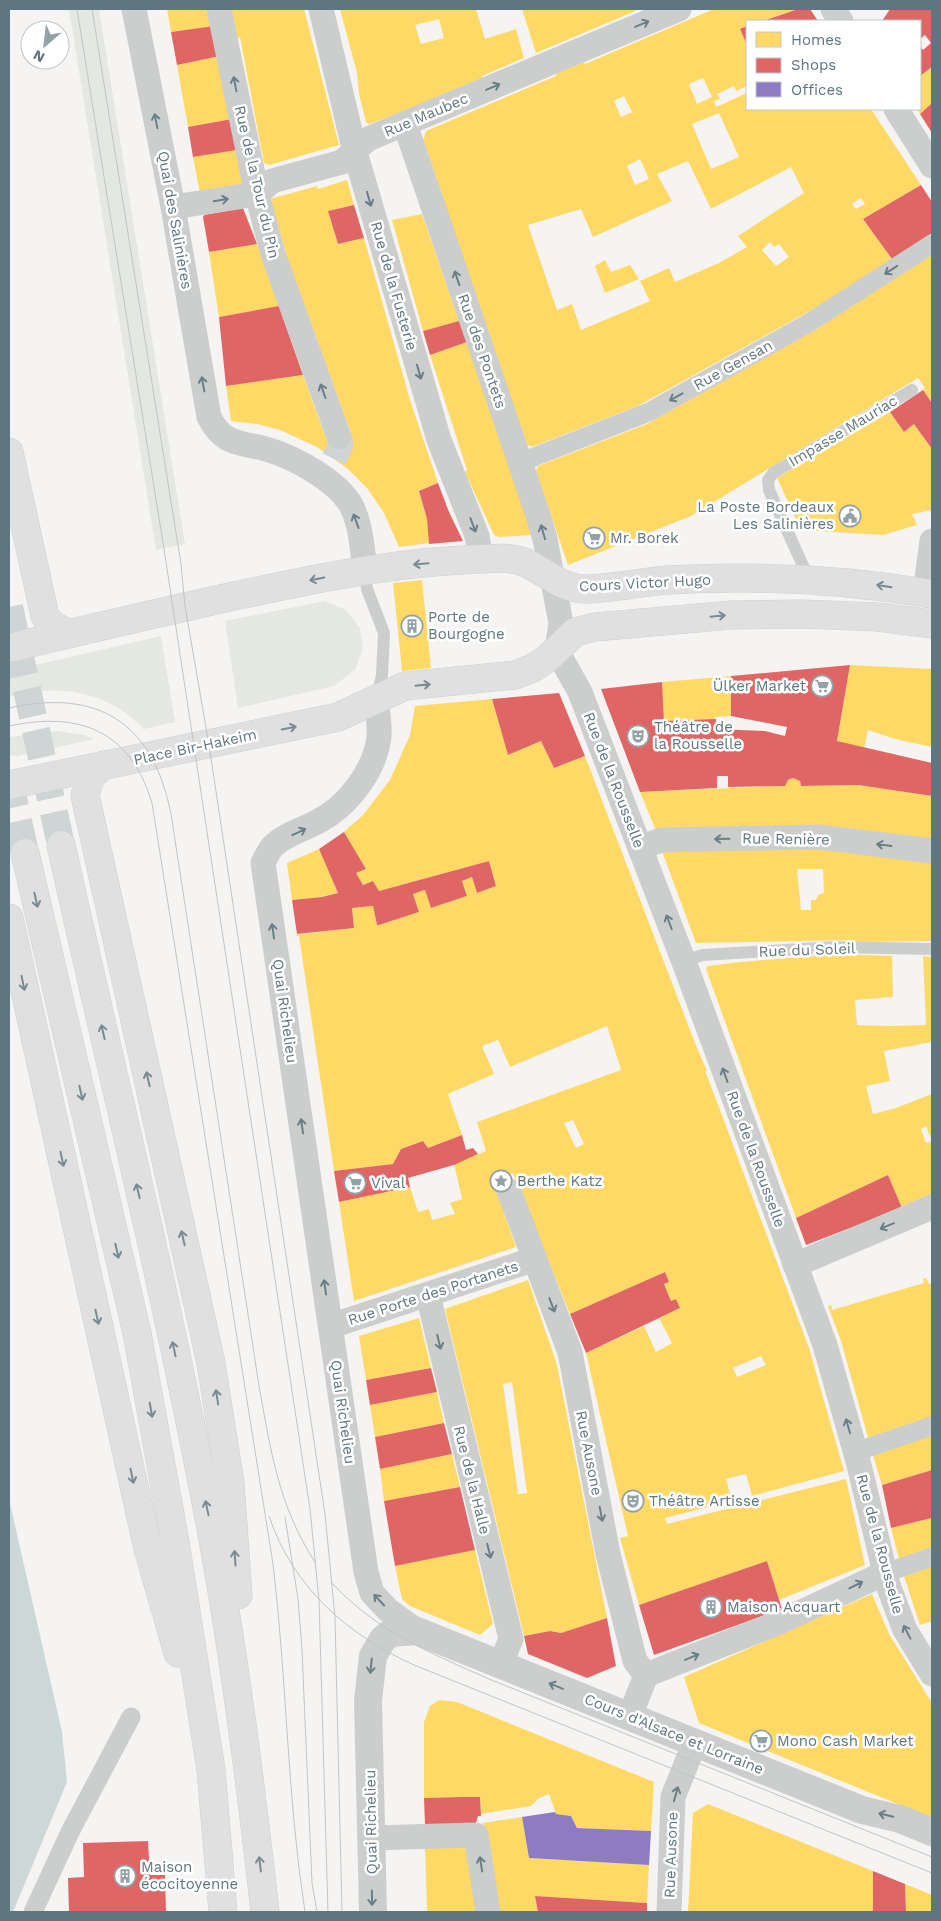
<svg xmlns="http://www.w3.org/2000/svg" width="941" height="1921" font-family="'Work Sans',sans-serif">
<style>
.green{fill:#e5e8e0}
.water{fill:#ccd7d7}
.homes{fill:#ffd966;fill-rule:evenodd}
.shops{fill:#e06666}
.offices{fill:#8e7cc3}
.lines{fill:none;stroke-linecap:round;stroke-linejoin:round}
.minor-tunnel{stroke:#cfd4d5;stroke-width:25;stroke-dasharray:25 12;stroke-linecap:butt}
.secondary-tunnel{stroke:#cfd4d5;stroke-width:28;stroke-dasharray:28 14;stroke-linecap:butt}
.secondary-casing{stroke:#ced1d1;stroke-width:29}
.service{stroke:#cccece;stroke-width:12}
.pedestrian{stroke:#cccece;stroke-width:19}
.minor{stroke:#cccece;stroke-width:25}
.tertiary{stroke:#cccece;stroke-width:28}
.secondary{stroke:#e0e0e1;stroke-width:28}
.tram{stroke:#c1c4c4;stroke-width:1}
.oneway{stroke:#697f87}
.oneway2{stroke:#788b93}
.labels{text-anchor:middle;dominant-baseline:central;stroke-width:5;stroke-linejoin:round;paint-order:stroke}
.street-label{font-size:15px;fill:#5e767f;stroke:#fff}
.poi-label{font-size:15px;fill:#5e767f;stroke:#fff;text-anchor:start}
</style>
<rect width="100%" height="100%" fill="#f5f4f2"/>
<!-- green -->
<g class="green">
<polygon points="69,9 99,9 185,544 156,550"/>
<polygon points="325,601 346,610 360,628 363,648 355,670 334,686 238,708 225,621"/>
<path d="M 161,636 L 175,722 L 144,729 C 108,691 58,683 9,697 L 9,671 Z"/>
<polygon points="57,731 85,735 94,739 18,756 9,755 9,737"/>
</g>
<!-- water -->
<polygon class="water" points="9,1499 62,1732 67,1782 13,1912 9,1912"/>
<!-- homes -->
<g class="homes">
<polygon points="167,9 211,9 214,26 171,32"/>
<polygon points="231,9 304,9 339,145 269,165 264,163 240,37 237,39"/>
<path d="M 340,9 L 476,9 L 485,39 L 516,29 L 524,58 L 482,76 L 485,83 L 369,124 L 366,122 L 359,94 L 357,73 ZM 439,19 L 444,38 L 421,44 L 415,25 Z"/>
<polygon points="522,9 640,9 536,53"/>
<path d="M 714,9 L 797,9 L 762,21 L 747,21 L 747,26 L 740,29 L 747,45 L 747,86 L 736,91 L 734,86 L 717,94 L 720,99 L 714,101 L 716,107 L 747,93 L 747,109 L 871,109 L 921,185 L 863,219 L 892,259 L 826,302 L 638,406 L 532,447 L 527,444 L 497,362 L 422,145 L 426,131 L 556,76 L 557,73 L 584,62 L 585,64 ZM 703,78 L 712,97 L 697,104 L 689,84 ZM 624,96 L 632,112 L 621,117 L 614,101 ZM 719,113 L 739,157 L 711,169 L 692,124 ZM 640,159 L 649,179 L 635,185 L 627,166 ZM 688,161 L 711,209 L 791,167 L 804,193 L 738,236 L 747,247 L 719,263 L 675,282 L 669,268 L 640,281 L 650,301 L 581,330 L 572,304 L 557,310 L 528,225 L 581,209 L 593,237 L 672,201 L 657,174 ZM 861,198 L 865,204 L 856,209 L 852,204 ZM 770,242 L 774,247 L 779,244 L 789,257 L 776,266 L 762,250 Z"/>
<polygon points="220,56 232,119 188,127 177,65"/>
<polygon points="932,67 932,103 920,114 917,109 920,109 920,76"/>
<polygon points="237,150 244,185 200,193 193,157"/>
<polygon points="347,180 354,205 328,211 338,244 364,238 410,400 438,483 419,491 427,519 429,543 399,547 384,513 367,488 348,469 317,447 280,430 257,424 231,421 226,386 303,375 327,441 351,433 289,264 270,199 317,186 318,189"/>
<polygon points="422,214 459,321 423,331 392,220"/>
<polygon points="257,244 279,306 219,317 209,252"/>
<polygon points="932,253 932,403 923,390 925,388 918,378 691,516 568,565 536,471 538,466 647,424 817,329"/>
<polygon points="605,260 611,272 630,265 639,279 605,293 595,266"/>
<polygon points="467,342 533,529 531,535 499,537 494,535 465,472 467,470 430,355"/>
<polygon points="890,412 904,432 914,424 932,449 932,510 912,514 917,525 883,535 801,530 777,478"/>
<polygon points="422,580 431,668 402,671 393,583"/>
<polygon points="850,665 932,669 932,747 895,739 868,730 864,749 837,741"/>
<polygon points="731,676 731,716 715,717 715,720 664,721 662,682"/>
<path d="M 492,699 L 508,755 L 541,741 L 554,768 L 585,756 L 695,1043 L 707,1071 L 705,1071 L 714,1094 L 809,1348 L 844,1471 L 752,1496 L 746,1474 L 726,1479 L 732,1501 L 665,1518 L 667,1524 L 846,1479 L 865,1565 L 779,1600 L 767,1561 L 639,1605 L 620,1538 L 628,1536 L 586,1353 L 644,1326 L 656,1352 L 672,1343 L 659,1318 L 680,1308 L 676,1299 L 671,1301 L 664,1284 L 669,1282 L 665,1272 L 570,1314 L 513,1173 L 493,1182 L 516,1247 L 354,1301 L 339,1202 L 410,1187 L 418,1212 L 429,1209 L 432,1220 L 455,1214 L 450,1203 L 462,1199 L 454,1164 L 486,1151 L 477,1122 L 621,1070 L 607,1026 L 510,1067 L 498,1040 L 482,1046 L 494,1074 L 448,1094 L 462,1135 L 428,1148 L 423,1141 L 401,1149 L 393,1164 L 334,1171 L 299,936 L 294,935 L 354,928 L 352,908 L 373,906 L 377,925 L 379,925 L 419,912 L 413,894 L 425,890 L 431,908 L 467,896 L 462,881 L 472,877 L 477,893 L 496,886 L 489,861 L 379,891 L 373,881 L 363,885 L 356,873 L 366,869 L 344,832 L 363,815 L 390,780 L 410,735 L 415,706 ZM 573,1120 L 584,1144 L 576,1148 L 564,1123 ZM 761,1356 L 766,1365 L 737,1377 L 733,1368 Z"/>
<polygon points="793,778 800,781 801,786 858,785 932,796 932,842 656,831 640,792 784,786 788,780"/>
<path d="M 810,845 L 932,859 L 932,941 L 851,942 L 851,940 L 696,943 L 662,851 ZM 797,869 L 823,869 L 824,893 L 818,895 L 816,900 L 811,900 L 811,910 L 801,910 Z"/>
<polygon points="319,849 338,893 322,897 292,900 287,863"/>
<polygon points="836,954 892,956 893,997 855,1000 857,1025 891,1026 926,1025 923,956 932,957 932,1042 884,1051 890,1081 866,1086 873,1114 896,1108 932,1094 932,1141 926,1126 921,1129 926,1143 932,1141 932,1196 902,1208 888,1175 796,1218 706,969 708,966 741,962"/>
<polygon points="926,1278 929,1284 932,1283 932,1421 869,1441 841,1341 828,1306 831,1305 832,1310 924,1283 923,1279"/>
<path d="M 528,1280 L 557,1365 L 607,1618 L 561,1633 L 550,1631 L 524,1636 L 445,1309 ZM 512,1382 L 527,1493 L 518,1494 L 503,1384 Z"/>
<polygon points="419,1318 431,1368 366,1380 359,1336"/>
<polygon points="437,1392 444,1423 375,1437 370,1405"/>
<polygon points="932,1431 932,1470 882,1485 872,1452"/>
<polygon points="452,1454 460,1487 384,1501 380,1469"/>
<polygon points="932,1518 932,1549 899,1559 891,1528"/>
<polygon points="475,1550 493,1624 480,1635 410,1606 402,1599 395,1566"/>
<polygon points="932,1566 932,1621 920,1625 904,1576"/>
<polygon points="872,1594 889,1634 932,1703 932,1818 699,1723 684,1677"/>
<polygon points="439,1700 457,1702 654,1782 651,1831 577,1828 571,1816 556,1814 549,1794 539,1798 531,1806 481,1814 480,1797 424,1798 424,1722 430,1706"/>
<polygon points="708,1804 873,1871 873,1912 688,1912 693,1813"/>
<polygon points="522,1817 529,1858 649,1865 647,1903 535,1896 538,1912 498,1912 483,1823"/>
<polygon points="469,1846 478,1912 427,1912 425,1848"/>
<polygon points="905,1884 932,1895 932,1912 906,1912"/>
</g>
<!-- shops -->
<g class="shops">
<polygon points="798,9 810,9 818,21 763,21"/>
<polygon points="890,9 932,9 932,67 920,76 920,46 923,50 931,43 925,35 920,39 920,21 882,21"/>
<polygon points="214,26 220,56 177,65 171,32"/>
<polygon points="747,26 747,45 740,29"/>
<polygon points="932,103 932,133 920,114"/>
<polygon points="232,119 237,150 193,157 188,127"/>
<polygon points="921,185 932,202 932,233 892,259 863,219"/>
<polygon points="354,205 364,238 338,244 328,211"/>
<polygon points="243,208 257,244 209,252 203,217 204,215"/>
<polygon points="279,306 303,375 226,386 219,317"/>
<polygon points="459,321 467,342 430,355 423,331"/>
<polygon points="923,390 932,403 932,449 914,424 904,432 890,412"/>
<polygon points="438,483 449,512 463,541 429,544 427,519 419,491"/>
<polygon points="850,665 837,741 932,763 932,796 858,785 801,786 800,781 793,778 788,780 785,786 728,787 728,776 717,776 717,788 640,792 601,689 662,682 664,721 716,719 717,729 765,731 785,736 787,727 731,716 731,676"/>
<polygon points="559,693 585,756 554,768 541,741 508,755 492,699"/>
<polygon points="344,832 366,869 356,873 363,885 373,881 379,891 489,861 496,886 477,893 472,877 462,881 467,896 431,908 425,890 413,894 419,912 379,925 377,925 373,906 352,908 354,928 297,934 292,900 322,897 338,893 319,849"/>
<polygon points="462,1135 466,1150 473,1148 478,1154 454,1165 408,1178 410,1187 339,1202 334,1171 393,1164 401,1149 423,1141 428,1148"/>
<polygon points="888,1175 902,1208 806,1245 796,1218"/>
<polygon points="665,1272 669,1282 664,1284 671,1301 676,1299 680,1308 586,1353 570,1314"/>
<polygon points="431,1368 437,1392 370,1405 366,1380"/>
<polygon points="444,1423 452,1454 380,1469 375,1437"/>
<polygon points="932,1470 932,1518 891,1528 882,1485"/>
<polygon points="460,1487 475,1550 395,1566 384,1501"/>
<polygon points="767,1561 782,1609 654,1655 639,1605"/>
<polygon points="607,1618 616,1666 587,1678 528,1654 524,1636 550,1631 561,1633"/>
<polygon points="462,1797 480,1797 481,1816 478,1816 476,1823 425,1825 424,1798"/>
<polygon points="148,1841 150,1875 165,1875 166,1912 69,1912 68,1878 84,1877 83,1843"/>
<polygon points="873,1871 905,1884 906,1912 873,1912"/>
<polygon points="535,1896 647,1903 647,1912 538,1912"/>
</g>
<!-- offices -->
<polygon class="offices" points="555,1812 556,1814 571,1816 577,1828 651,1831 649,1865 529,1858 522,1817"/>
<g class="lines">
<!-- minor-tunnel -->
<polyline class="minor-tunnel" points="334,459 341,445 339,437"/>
<!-- secondary-tunnel -->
<g class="secondary-tunnel">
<polyline points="9,607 61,845"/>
<polyline points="9,780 25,853"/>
</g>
<!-- secondary casing -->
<g class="secondary-casing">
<g id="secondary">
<polyline points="9,452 45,616 53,626 68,633"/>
<path d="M 9,648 C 75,632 141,617 207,602 C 298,582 389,562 482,559 C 495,558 512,557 524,562 C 547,572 562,590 588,589 C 615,588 642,582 668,580 C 757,575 844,579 932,594"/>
<polyline points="104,765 91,776 85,795 211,1363 230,1483 238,1595"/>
<polyline points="9,785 338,717 405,686 515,675 533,668 548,658 575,632 595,627 732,615 802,614 878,617 932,624"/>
<path d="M 61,845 C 112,1074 169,1303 212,1534 C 235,1659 251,1786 265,1912"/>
<polyline points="25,853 137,1333 175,1542 211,1770 223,1912"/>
<polyline points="9,918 147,1545 178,1653"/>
</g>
</g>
<!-- service -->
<g class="service">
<polyline points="365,569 367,589 384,633 382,675 377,699"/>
<polyline points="804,579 804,568 769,490 768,480 773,473 912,390"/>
<polyline points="683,961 703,955 834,947 932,949"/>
</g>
<!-- pedestrian -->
<g class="pedestrian">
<polyline points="521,462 649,412 807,324 932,244"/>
<polyline points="855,1452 932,1426"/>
<polyline points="885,1573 932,1557"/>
<polyline points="33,1912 70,1832 131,1717"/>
</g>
<!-- minor -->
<g class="minor">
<path d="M 134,9 L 173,207 L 209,417 C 223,445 239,442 266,449 C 294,457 336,480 351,505 C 361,524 362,548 365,569"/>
<polyline points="219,9 257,194 273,254 339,437"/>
<polyline points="321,9 355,152 439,440 477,536 481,559"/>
<polyline points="833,9 841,21"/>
<polyline points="896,109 932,166"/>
<polyline points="405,124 538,515 545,539 561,623 557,651 580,692 687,970 825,1345 858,1461 888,1585 905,1630 932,1674"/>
<polyline points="173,207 257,194 272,181 342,162 368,139 679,9"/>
<polyline points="925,593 932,541"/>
<path d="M 377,699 C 377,711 380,725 379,737 C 375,771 347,807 317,822 C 304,829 284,835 273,846 C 269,850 266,857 263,863 L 366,1572 L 372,1593 L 388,1610 L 417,1631"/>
<polyline points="640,848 661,840 819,837 932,851"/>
<polyline points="509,1191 570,1352 608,1554 635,1661 646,1675"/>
<polyline points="795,1265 932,1207"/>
<polyline points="428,1295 511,1639 501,1663"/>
<polyline points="331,1326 535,1259"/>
<polyline points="646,1675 780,1622 885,1573"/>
<polyline points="630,1716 646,1675"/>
<polyline points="371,1838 476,1835 488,1912"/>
<polyline points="669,1912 673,1797 695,1742"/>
</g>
<!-- tertiary -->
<polyline class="tertiary" points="373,1912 368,1701 373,1656 383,1639 391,1633 417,1631 862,1810 900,1819 932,1832"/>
<!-- secondary -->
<use href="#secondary" class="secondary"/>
<!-- tram -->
<g class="tram">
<polyline points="77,9 164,549 310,1509 319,1600 328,1912"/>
<polyline points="92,9 181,564 185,606 209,745 325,1514 335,1617 342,1912"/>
<path d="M 9,708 C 99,688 153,723 171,814 L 259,1386 C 271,1451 278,1505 315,1562"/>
<path d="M 9,726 C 79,711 130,730 152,803 L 273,1564 C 287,1680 287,1797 305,1912"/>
<path d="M 269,1516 C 293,1588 348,1635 414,1665 L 932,1873"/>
<polyline points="285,1517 298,1599 302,1650 312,1883 317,1912"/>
<path d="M 332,1583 C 377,1632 431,1653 489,1679 L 932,1857"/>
</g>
</g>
<!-- one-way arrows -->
<defs><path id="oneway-shaft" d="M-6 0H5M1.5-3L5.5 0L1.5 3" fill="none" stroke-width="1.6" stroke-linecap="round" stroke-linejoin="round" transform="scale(1.25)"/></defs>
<g class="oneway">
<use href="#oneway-shaft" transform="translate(642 24) rotate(-23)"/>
<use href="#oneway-shaft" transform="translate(235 84) rotate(-101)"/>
<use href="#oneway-shaft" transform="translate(493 87) rotate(-23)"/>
<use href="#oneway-shaft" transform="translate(156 121) rotate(-101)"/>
<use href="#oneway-shaft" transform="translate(369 199) rotate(74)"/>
<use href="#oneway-shaft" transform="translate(221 200) rotate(-9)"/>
<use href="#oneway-shaft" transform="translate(891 270) rotate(147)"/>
<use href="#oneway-shaft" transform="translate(457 278) rotate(-109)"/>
<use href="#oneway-shaft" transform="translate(419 372) rotate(74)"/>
<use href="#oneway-shaft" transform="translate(203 384) rotate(-100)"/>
<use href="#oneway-shaft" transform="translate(323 391) rotate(-110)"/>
<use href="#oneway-shaft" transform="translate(676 397) rotate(151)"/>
<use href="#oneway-shaft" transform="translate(356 521) rotate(-110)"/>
<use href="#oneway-shaft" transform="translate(473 525) rotate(69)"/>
<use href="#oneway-shaft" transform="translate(543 532) rotate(-106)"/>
<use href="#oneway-shaft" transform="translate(299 832) rotate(-25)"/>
<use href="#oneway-shaft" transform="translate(722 839) rotate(179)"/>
<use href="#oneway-shaft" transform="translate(884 845) rotate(-173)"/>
<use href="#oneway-shaft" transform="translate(669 922) rotate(-111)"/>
<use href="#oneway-shaft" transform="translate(273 931) rotate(-98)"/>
<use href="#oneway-shaft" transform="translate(725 1075) rotate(-110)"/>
<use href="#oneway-shaft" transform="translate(302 1126) rotate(-98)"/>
<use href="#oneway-shaft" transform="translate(887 1226) rotate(157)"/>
<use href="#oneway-shaft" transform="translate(325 1287) rotate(-98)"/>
<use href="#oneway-shaft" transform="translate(552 1305) rotate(69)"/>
<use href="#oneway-shaft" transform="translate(439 1342) rotate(76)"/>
<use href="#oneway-shaft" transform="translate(848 1426) rotate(-106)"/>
<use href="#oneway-shaft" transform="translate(601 1514) rotate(79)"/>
<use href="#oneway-shaft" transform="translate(489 1551) rotate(76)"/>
<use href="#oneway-shaft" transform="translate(856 1585) rotate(-26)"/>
<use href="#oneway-shaft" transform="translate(379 1600) rotate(-133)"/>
<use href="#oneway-shaft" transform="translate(907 1632) rotate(-118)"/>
<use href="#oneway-shaft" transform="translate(692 1657) rotate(-22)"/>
<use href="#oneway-shaft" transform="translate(371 1666) rotate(96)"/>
<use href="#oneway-shaft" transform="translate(556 1686) rotate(-158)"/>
<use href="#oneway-shaft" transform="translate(676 1794) rotate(-74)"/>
<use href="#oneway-shaft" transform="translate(886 1815) rotate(-167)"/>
<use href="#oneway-shaft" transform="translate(481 1864) rotate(-99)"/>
<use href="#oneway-shaft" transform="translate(372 1898) rotate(89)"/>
</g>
<g class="oneway2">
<use href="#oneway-shaft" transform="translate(421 564) rotate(175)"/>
<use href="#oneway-shaft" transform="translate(317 579) rotate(168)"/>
<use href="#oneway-shaft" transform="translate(884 586) rotate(-171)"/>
<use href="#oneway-shaft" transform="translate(718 616) rotate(-6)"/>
<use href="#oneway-shaft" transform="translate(423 685) rotate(-6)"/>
<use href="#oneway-shaft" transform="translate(289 728) rotate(-12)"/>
<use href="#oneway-shaft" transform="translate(36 900) rotate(77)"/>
<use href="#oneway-shaft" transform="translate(23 983) rotate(78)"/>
<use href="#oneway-shaft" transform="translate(103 1032) rotate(-103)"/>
<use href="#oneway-shaft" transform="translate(148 1079) rotate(-103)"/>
<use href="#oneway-shaft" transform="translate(81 1093) rotate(77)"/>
<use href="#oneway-shaft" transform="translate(62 1159) rotate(78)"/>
<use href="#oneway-shaft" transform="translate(138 1191) rotate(-103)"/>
<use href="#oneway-shaft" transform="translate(183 1238) rotate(-103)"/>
<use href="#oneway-shaft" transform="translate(117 1251) rotate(77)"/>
<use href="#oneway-shaft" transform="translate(97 1317) rotate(78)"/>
<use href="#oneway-shaft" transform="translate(174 1349) rotate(-102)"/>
<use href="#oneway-shaft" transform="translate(217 1397) rotate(-99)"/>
<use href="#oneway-shaft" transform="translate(151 1410) rotate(80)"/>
<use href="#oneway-shaft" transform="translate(132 1476) rotate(78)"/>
<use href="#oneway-shaft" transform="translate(207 1508) rotate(-102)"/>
<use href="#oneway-shaft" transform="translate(235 1558) rotate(-94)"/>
<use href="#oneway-shaft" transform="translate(260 1864) rotate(-97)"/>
</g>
<!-- icons -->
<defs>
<g id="civic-ring" transform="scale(1.125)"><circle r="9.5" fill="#fff" stroke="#93a2a7" stroke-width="1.5"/><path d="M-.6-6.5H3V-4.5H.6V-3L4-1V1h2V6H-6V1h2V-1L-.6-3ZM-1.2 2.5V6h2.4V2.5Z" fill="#93a2a7"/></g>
<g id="supermarket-ring" transform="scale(1.125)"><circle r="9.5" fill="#fff" stroke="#93a2a7" stroke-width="1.5"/><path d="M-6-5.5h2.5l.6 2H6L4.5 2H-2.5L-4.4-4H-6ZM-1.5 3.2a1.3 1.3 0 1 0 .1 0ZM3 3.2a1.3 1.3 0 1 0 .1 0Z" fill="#93a2a7"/></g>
<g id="building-ring" transform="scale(1.125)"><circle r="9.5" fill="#fff" stroke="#93a2a7" stroke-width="1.5"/><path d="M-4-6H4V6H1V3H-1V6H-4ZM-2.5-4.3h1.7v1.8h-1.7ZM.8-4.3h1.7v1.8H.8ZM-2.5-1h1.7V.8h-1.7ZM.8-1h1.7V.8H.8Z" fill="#93a2a7"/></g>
<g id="theatre-ring" transform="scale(1.125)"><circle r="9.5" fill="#fff" stroke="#93a2a7" stroke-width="1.5"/><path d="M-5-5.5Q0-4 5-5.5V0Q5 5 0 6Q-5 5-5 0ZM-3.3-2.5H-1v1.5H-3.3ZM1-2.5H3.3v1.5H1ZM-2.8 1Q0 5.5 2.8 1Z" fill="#93a2a7"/></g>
<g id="sight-ring" transform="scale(1.125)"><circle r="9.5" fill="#fff" stroke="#93a2a7" stroke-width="1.5"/><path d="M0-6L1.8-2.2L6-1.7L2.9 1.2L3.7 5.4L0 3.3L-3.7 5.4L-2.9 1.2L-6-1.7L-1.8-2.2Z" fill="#93a2a7"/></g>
</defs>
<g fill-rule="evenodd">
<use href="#civic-ring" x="850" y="516"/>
<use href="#supermarket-ring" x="594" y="538"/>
<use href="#building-ring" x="412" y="626"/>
<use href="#supermarket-ring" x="822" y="686"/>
<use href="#theatre-ring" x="638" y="736"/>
<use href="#sight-ring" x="501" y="1181"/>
<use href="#supermarket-ring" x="355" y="1183"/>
<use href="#theatre-ring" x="633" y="1501"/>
<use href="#building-ring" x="711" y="1607"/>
<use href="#supermarket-ring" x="761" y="1741"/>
<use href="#building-ring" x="125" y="1876"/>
</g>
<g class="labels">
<!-- street labels -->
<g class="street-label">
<text transform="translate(426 115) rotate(-23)">Rue Maubec</text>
<text transform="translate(257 182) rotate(77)">Rue de la Tour du Pin</text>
<text transform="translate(175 220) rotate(80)">Quai des Salinières</text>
<text transform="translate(394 286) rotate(74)">Rue de la Fusterie</text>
<text transform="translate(482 351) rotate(71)">Rue des Pontets</text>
<text transform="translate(733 365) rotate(-29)">Rue Gensan</text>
<text transform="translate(843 431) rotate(-31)">Impasse Mauriac</text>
<text transform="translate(645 583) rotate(-3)">Cours Victor Hugo</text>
<text transform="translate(195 747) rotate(-12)">Place Bir-Hakeim</text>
<text transform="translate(614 780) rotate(69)">Rue de la Rousselle</text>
<text transform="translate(786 839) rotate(1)">Rue Renière</text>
<text transform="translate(807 950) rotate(-2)">Rue du Soleil</text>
<text transform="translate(285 1011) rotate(82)">Quai Richelieu</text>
<text transform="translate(756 1159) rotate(70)">Rue de la Rousselle</text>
<text transform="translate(433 1293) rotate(-18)">Rue Porte des Portanets</text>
<text transform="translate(343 1412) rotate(82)">Quai Richelieu</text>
<text transform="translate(589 1453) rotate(79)">Rue Ausone</text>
<text transform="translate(472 1480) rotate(76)">Rue de la Halle</text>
<text transform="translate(880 1544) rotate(75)">Rue de la Rousselle</text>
<text transform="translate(674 1734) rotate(22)">Cours d'Alsace et Lorraine</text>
<text transform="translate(371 1822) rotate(-91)">Quai Richelieu</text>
<text transform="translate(671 1855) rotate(-88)">Rue Ausone</text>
</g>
<!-- poi labels -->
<g class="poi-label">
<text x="834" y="507" text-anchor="end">La Poste Bordeaux<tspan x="834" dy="17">Les Salinières</tspan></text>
<text x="610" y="538">Mr. Borek</text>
<text x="428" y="617">Porte de<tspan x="428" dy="17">Bourgogne</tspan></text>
<text x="806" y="686" text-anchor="end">Ülker Market</text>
<text x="654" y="727">Théâtre de<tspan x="654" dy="17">la Rousselle</tspan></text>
<text x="517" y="1181">Berthe Katz</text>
<text x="371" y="1183">Vival</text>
<text x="649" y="1501">Théâtre Artisse</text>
<text x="727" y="1607">Maison Acquart</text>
<text x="777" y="1741">Mono Cash Market</text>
<text x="141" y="1867">Maison<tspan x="141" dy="17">écocitoyenne</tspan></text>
</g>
</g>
<!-- border -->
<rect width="941" height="1921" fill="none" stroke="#5e767f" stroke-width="20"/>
<!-- legend -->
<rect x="746" y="20" width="175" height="90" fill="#ffffff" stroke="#bfc8cc"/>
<rect x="756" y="32" width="25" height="15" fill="#ffd966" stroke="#bfc8cc"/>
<text x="791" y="45" font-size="15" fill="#5e767f">Homes</text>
<rect x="756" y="58" width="25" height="15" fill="#e06666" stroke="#bfc8cc"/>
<text x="791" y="70" font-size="15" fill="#5e767f">Shops</text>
<rect x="756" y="82" width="25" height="15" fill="#8e7cc3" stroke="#bfc8cc"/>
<text x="791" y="95" font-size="15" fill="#5e767f">Offices</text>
<!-- north arrow -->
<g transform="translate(45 45) rotate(208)"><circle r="24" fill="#ffffff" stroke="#bfc8cc"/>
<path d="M0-4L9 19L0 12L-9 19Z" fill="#93a2a7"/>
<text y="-8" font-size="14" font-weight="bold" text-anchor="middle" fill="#5e767f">N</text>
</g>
</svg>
